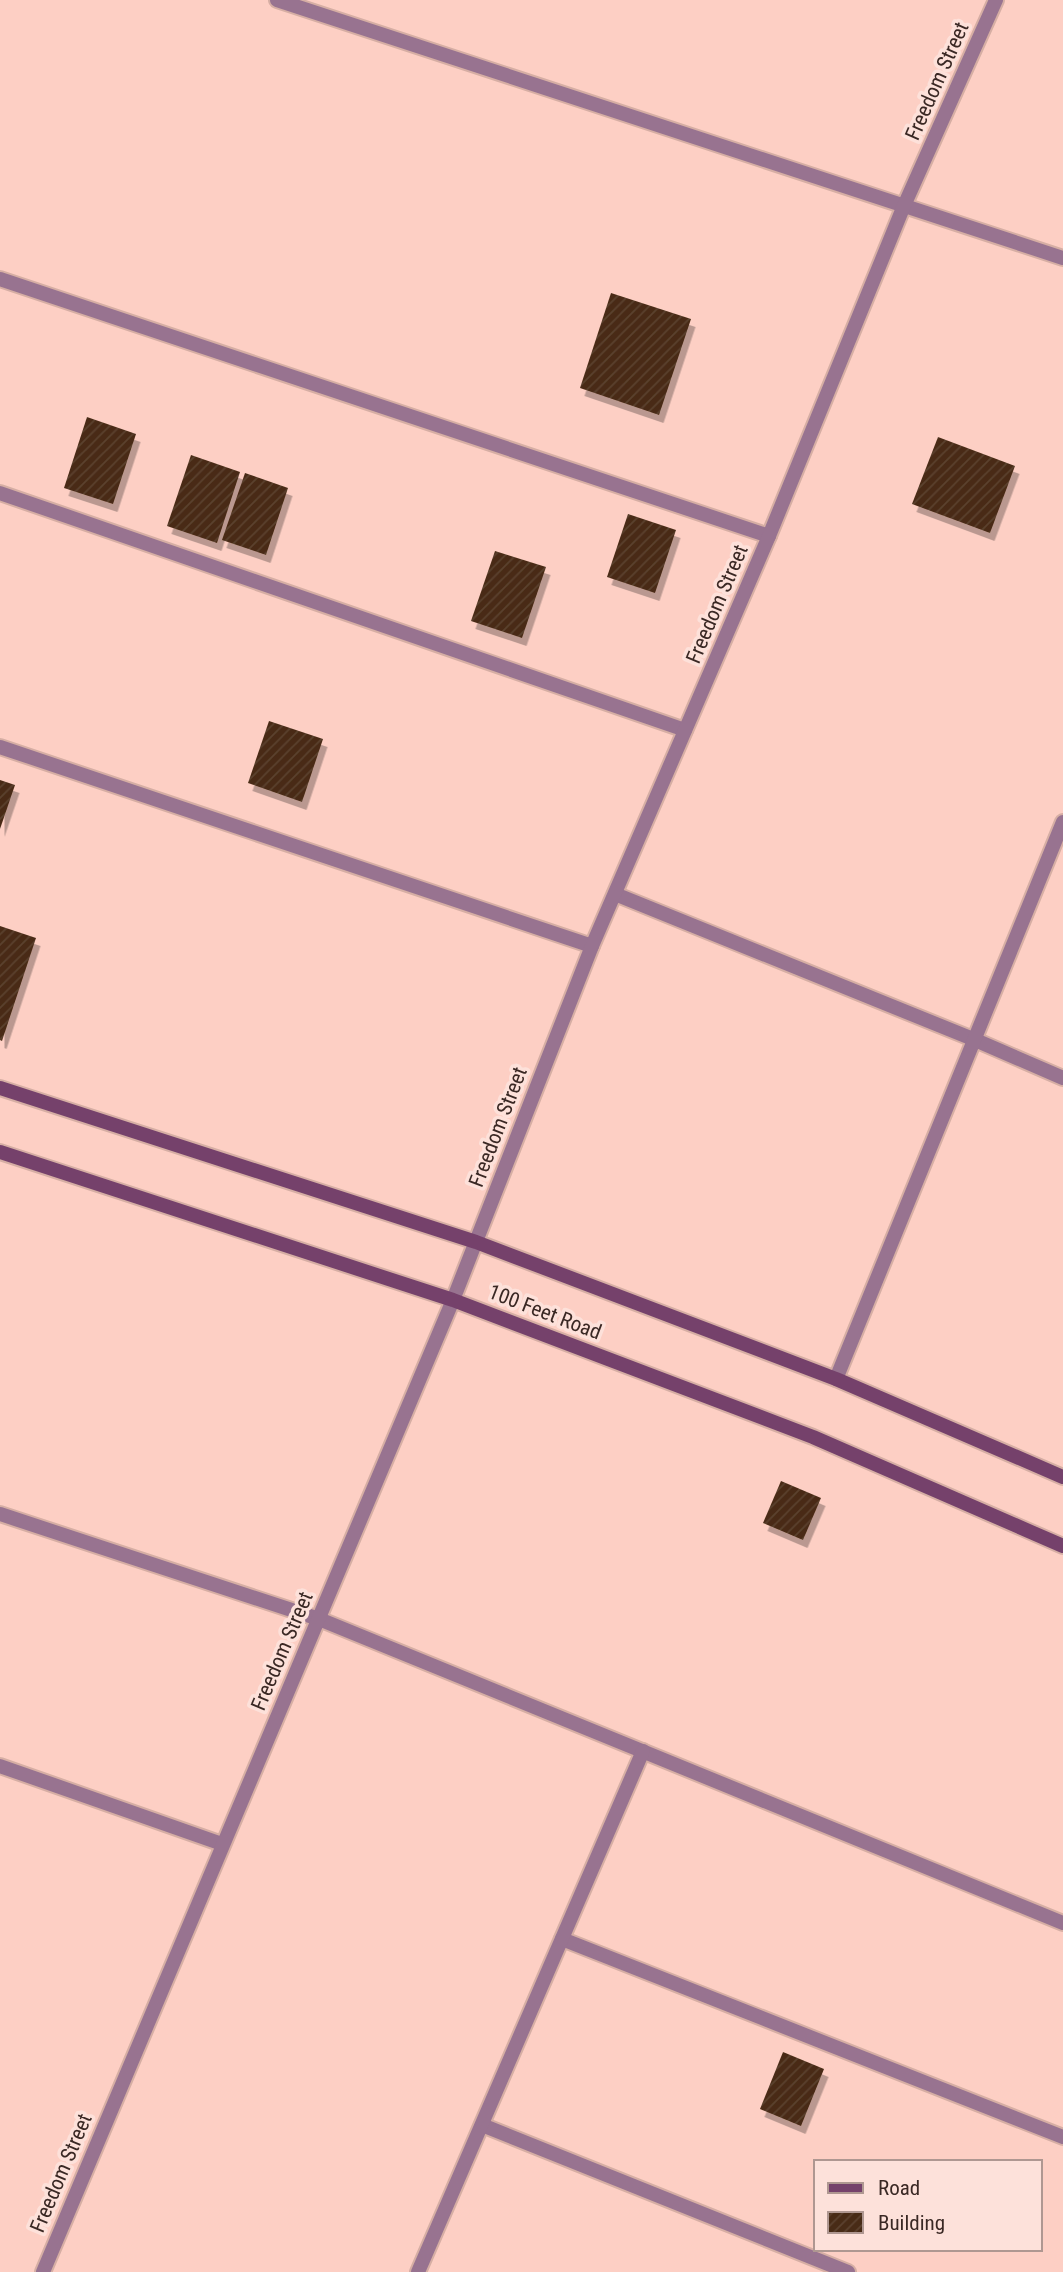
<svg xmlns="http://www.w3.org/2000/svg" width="1063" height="2272" font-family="'Roboto Condensed',sans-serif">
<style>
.building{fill:url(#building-hatch);filter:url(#shadow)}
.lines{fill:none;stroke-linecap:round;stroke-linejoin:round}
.minor-casing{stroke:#d6aea4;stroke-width:18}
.tertiary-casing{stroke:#d6aea4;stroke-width:18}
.secondary-casing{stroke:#d6aea4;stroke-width:18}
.minor{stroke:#987390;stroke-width:14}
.tertiary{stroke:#987390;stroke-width:14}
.secondary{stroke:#75416b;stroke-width:14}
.labels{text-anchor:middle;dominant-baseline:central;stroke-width:7;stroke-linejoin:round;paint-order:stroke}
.street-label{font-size:21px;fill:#3a2824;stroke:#fde1da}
</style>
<defs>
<pattern id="building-hatch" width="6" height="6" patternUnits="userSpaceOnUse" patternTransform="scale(1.75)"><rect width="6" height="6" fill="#482b16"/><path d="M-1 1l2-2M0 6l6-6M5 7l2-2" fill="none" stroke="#5b412f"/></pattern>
<filter id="shadow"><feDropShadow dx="4.5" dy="8" stdDeviation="0" flood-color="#0004"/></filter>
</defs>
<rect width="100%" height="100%" fill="#fdcfc4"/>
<!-- building -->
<g class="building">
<polygon points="611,293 691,319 659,415 580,388"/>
<polygon points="87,417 136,434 113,504 64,488"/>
<polygon points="938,437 1015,466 990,533 912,504"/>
<polygon points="191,455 240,472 217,543 167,526"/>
<polygon points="245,473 288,488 266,555 222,540"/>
<polygon points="628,514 676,530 655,593 607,577"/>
<polygon points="495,551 546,567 522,638 471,621"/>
<polygon points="269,721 323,739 302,802 248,783"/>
<polygon points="0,780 15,785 0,829"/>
<polygon points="0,926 36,938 2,1041 0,1040"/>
<polygon points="781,1481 821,1498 803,1540 763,1523"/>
<polygon points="783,2052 824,2069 801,2126 760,2109"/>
</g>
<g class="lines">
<!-- minor casing -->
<g class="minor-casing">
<g id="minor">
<polyline points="277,0 1063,258"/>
<polyline points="0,279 769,536"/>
<polyline points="0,493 685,730"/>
<polyline points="0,747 592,946"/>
<polyline points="615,894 973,1039 1063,1078"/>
<polyline points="836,1379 1063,822"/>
<polyline points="0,1514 319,1619 1063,1923"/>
<polyline points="0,1766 222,1844"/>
<polyline points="562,1939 1063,2137"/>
<polyline points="482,2125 848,2272"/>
<polyline points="418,2272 643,1751"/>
</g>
</g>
<!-- tertiary casing -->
<g class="tertiary-casing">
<polyline id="tertiary" points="43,2272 453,1300 592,946 769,536 903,208 996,0"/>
</g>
<!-- secondary casing -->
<g class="secondary-casing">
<g id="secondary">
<polyline points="0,1088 476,1242 836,1379 1063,1477"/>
<polyline points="0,1152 453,1300 813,1437 1063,1546"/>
</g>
</g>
<!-- minor -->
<use href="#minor" class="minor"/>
<!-- tertiary -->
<use href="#tertiary" class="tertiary"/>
<!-- secondary -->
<use href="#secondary" class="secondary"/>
</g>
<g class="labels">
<!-- street labels -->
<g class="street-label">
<text transform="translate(937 81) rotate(-66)">Freedom Street</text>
<text transform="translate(717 604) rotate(-67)">Freedom Street</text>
<text transform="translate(498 1127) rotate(-69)">Freedom Street</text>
<text transform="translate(545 1312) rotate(21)">100 Feet Road</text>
<text transform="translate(282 1651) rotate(-67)">Freedom Street</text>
<text transform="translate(61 2173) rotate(-67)">Freedom Street</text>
</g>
</g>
<!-- legend -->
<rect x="814" y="2160" width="228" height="91" fill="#fde1da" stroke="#af9791" stroke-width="2"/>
<rect x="828" y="2183" width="35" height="10" fill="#75416b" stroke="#af9791" stroke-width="2"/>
<text x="878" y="2195" font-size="21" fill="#3a2824">Road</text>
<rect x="828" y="2212" width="35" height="21" fill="url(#building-hatch)" stroke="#af9791" stroke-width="2"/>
<text x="878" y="2230" font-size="21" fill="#3a2824">Building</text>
</svg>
